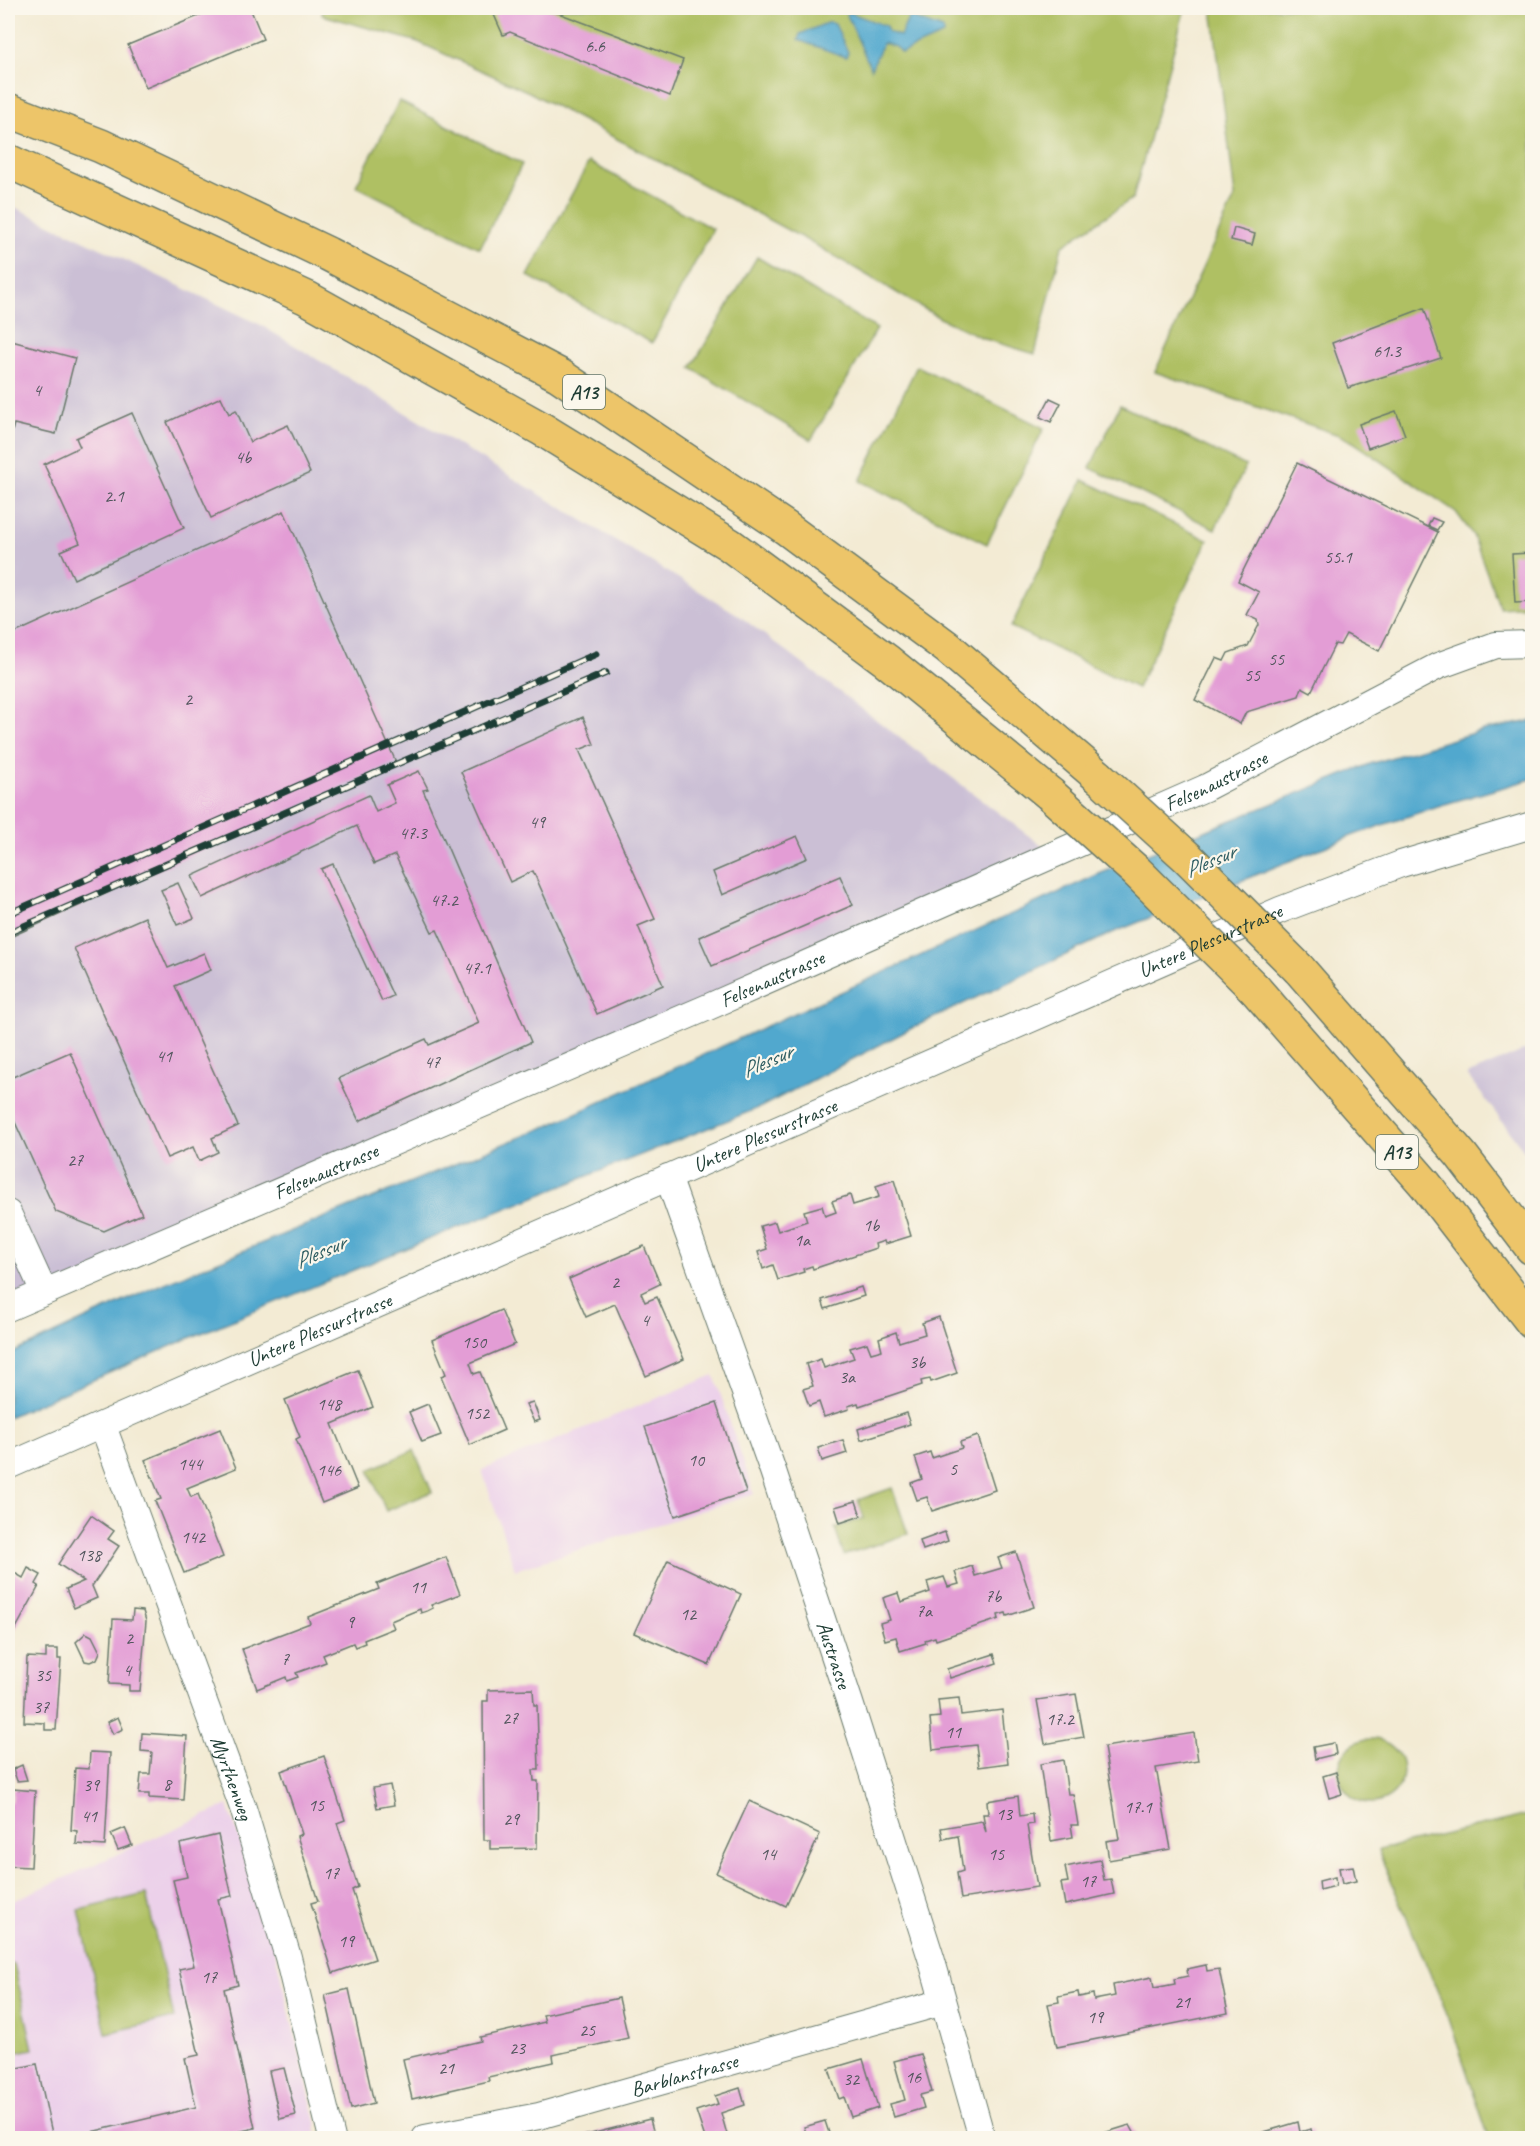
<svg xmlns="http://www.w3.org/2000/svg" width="1540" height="2146" font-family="Caveat,sans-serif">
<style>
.built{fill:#ecd1ea}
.industrial{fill:#cbbfd5}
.green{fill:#afc063;stroke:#677e4c;stroke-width:1.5}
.water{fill:#51a8ce;stroke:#387281;stroke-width:1.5}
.building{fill:#e39dd5}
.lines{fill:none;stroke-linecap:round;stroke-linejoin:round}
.street-casing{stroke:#697a6c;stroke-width:28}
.highway-casing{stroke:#697a6c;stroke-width:36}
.street{stroke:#fff;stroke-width:26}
.highway{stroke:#edc569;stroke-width:33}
.rail-casing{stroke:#1f3d34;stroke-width:7}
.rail{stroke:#fbf7ec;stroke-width:4.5;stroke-dasharray:14;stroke-linecap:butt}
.highway-bridge-casing{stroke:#697a6c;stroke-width:36;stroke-linecap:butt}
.highway-bridge{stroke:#edc569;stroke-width:33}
.labels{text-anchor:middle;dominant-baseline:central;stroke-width:4.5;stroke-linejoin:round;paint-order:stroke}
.number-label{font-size:18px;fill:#50555c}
.shield{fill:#fbf7ec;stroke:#61756b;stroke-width:1.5}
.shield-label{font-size:20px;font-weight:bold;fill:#1f3d34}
.street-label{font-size:21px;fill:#1f3d34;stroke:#fbf7ec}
.water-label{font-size:22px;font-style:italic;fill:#2e5d62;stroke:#fbf7ec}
</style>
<rect width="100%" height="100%" fill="#fbf7ec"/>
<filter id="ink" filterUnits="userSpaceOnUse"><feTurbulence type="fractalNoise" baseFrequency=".0167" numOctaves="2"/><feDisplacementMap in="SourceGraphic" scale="12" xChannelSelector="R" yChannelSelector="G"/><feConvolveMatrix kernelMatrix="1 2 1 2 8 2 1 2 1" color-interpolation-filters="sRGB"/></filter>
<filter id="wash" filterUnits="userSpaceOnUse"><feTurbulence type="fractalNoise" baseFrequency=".008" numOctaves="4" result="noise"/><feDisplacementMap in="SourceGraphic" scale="24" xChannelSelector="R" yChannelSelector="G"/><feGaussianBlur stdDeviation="1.35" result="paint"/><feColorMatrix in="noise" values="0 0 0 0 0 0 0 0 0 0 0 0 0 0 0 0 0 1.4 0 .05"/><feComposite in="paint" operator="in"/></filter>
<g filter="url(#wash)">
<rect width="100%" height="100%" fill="#f3ebd4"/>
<!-- built -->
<g class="built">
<polygon points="714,1375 754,1494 515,1570 482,1470"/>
<polygon points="228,1805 268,1924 317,2126 315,2138 8,2138 8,1903"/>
</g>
<!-- industrial -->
<g class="industrial">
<polygon points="8,204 259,324 737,614 1054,855 8,1308"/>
<polygon points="1532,1047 1532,1161 1467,1075"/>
</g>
<!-- green -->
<g class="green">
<polygon points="323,8 1185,8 1133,198 1062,246 1035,354 985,339 940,318 814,244 529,92 418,42 322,15"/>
<polygon points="1212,8 1532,8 1532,606 1500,608 1473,535 1456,512 1353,442 1339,435 1155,372 1235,197"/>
<polygon points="399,101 522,164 480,248 356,186"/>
<polygon points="589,162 713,229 652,343 528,276"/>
<polygon points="757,257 877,329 811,440 691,368"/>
<polygon points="917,366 1044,428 987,544 860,481"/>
<polygon points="1120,405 1246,466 1215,529 1090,468"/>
<polygon points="1083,480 1208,540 1137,688 1011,627"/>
<polygon points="414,1450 432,1492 386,1511 369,1470"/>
<polygon points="892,1488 908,1534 844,1555 835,1528 864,1518 858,1500"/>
<circle cx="1371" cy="1771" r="32"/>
<polygon points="1532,1814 1532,2138 1489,2138 1448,2016 1378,1850"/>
<polygon points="146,1894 174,2018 106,2033 79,1910"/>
<polygon points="14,1964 33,2049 8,2054 8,1965"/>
</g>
<!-- water -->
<g class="water">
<polygon points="848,12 886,26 888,32 900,36 909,17 943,29 943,35 901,53 896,47 883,43 871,69 847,15"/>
<polygon points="829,22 835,24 848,52 846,57 798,40 800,34"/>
<polygon points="1532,721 1532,779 1438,806 1354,835 1112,933 912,1028 761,1107 419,1243 187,1339 8,1417 8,1355 155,1287 550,1125 1099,874 1370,764 1483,730"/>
</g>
<g id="blocks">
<!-- building -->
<g class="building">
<polygon points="218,8 250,8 263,39 146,88 128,45"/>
<polygon points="491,8 545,8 683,60 670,96 510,32 503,35"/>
<polygon points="1234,228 1255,234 1252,245 1231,240"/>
<polygon points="1424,308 1441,358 1348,388 1332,343"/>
<polygon points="8,340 75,358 56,434 14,424 8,446"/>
<polygon points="221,397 229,414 236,410 250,442 288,425 310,473 211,518 167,422"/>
<polygon points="1050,398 1061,403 1051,422 1040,417"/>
<polygon points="1396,411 1405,435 1368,448 1359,424"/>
<polygon points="132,413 184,528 74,579 61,551 80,543 44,464 80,447 76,438"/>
<polygon points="1297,463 1438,532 1379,651 1346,634 1340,645 1335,644 1311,692 1302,687 1299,696 1246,712 1240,724 1195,700 1216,658 1224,661 1228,653 1248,646 1259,625 1258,620 1247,615 1259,592 1238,581"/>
<polygon points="284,511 396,762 8,938 8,636"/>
<polygon points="1432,518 1442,522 1437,530 1428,526"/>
<polygon points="1530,542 1532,542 1532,602 1515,603 1512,554 1531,553"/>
<polygon points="583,717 594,744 579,750 655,919 638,926 663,985 597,1014 533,871 510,882 461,772"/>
<polygon points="419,771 428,789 423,790 531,1042 359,1121 339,1078 426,1039 429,1045 479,1023 437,930 432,932 395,855 374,864 357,826 202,898 192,876 369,795 376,812 395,803 387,785"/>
<polygon points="797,836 807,858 722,895 713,872"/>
<polygon points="333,864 393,996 382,1001 321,869"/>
<polygon points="840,876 853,905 712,966 699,937"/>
<polygon points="178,883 194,918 177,925 161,890"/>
<polygon points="145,917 168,968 204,953 211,970 175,986 238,1126 212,1138 218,1152 199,1161 193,1147 167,1158 74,948"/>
<polygon points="70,1052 142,1214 104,1231 56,1212 8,1107 8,1079"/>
<polygon points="894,1180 911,1236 885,1244 884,1241 875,1244 876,1248 813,1269 812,1266 803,1269 804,1272 778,1280 773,1265 763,1269 758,1252 767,1249 760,1226 775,1222 778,1231 807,1221 804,1211 822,1206 825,1216 836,1212 832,1201 850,1195 853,1205 879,1197 876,1186"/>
<polygon points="644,1246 660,1284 641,1293 645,1302 657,1297 684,1359 646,1376 615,1304 586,1317 569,1279"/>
<polygon points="861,1287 864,1296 825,1309 822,1300"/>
<polygon points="501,1310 515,1344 470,1363 474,1374 480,1372 504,1430 470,1445 441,1376 446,1374 432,1340"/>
<polygon points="939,1317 957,1373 931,1382 930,1379 925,1380 921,1381 922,1385 859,1406 858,1403 848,1406 849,1409 824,1417 819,1402 809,1406 803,1389 813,1386 806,1364 821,1359 824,1368 854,1358 850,1348 867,1343 871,1353 882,1350 879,1338 896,1332 899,1342 925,1334 922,1323"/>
<polygon points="358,1370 373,1407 332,1424 358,1488 322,1503 296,1439 300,1437 285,1400"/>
<polygon points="533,1402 540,1420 534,1422 526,1404"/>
<polygon points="716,1403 746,1492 675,1516 645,1427"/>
<polygon points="428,1404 441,1435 422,1442 409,1412"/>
<polygon points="906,1413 910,1424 861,1440 858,1429"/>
<polygon points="220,1429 236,1468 187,1488 191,1497 198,1494 223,1557 184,1573 155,1501 161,1499 145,1460"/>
<polygon points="978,1436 995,1490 932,1511 927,1497 917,1500 911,1483 922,1479 915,1457 930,1452 932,1458 962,1448 960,1442"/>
<polygon points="843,1440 847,1453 822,1461 818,1448"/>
<polygon points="856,1501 861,1516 840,1523 835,1507"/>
<polygon points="91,1515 114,1531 108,1539 119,1546 92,1586 97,1598 74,1608 66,1589 84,1581 58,1564"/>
<polygon points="945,1532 948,1541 923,1550 920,1541"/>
<polygon points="1016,1552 1034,1607 1007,1616 1006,1613 998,1615 999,1619 936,1640 935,1637 925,1640 926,1643 900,1651 896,1637 885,1640 880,1623 890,1620 883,1598 898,1593 901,1602 930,1592 927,1582 944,1577 948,1587 959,1584 955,1572 972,1566 975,1576 1002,1568 998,1558"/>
<polygon points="446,1557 460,1594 431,1605 433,1608 427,1611 421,1613 420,1609 391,1621 394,1628 364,1640 365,1643 355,1647 353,1643 323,1655 326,1662 296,1673 298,1677 287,1681 286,1677 257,1689 242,1649 310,1623 308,1617 379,1589 377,1584"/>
<polygon points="668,1560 741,1594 709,1665 634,1633"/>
<polygon points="28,1568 41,1575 36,1584 39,1586 15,1630 8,1626 8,1569 23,1578"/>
<polygon points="133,1610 143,1611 146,1621 140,1691 129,1691 129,1685 109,1684 113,1619 132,1620"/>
<polygon points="86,1633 92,1636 100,1652 97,1659 90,1662 85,1661 76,1642"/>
<polygon points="46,1649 58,1649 58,1659 61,1659 56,1730 45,1730 45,1723 24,1722 27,1657 46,1658"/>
<polygon points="994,1654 997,1663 950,1678 947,1669"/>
<polygon points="533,1689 534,1705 537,1705 539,1770 533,1770 534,1781 538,1781 537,1848 490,1849 490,1840 484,1840 483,1701 488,1701 488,1690"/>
<polygon points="1076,1694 1084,1737 1045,1744 1037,1700"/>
<polygon points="959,1698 961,1715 1002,1710 1008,1763 979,1767 976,1745 933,1750 930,1718 940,1717 938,1700"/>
<polygon points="118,1717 123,1729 113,1734 107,1722"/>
<polygon points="142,1733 187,1736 183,1800 149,1798 149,1794 139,1794 141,1774 150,1774 152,1752 141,1751"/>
<polygon points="1194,1733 1198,1761 1156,1768 1171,1849 1109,1860 1106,1841 1119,1839 1104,1747"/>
<polygon points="1334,1743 1336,1754 1315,1759 1313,1747"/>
<polygon points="90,1752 110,1753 105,1846 76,1844 77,1831 71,1830 75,1768 89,1769"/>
<polygon points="324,1756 345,1820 337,1823 358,1887 352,1890 375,1959 333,1973 311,1903 318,1901 297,1836 302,1834 281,1771"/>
<polygon points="1063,1760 1068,1794 1073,1794 1078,1825 1071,1825 1073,1837 1051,1841 1040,1764"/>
<polygon points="22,1765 27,1780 17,1781 13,1769"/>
<polygon points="1336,1772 1342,1794 1329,1798 1323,1776"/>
<polygon points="390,1785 394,1805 377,1808 373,1788"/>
<polygon points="13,1789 35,1791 31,1867 8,1866 8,1802 12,1802"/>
<polygon points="1018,1796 1020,1816 1032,1814 1033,1824 1027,1825 1037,1887 961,1899 957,1873 963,1871 958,1836 943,1839 941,1828 982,1821 986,1832 983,1814 988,1814 987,1801"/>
<polygon points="749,1801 820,1834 786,1906 716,1873"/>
<polygon points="125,1828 132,1845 118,1850 111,1834"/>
<polygon points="218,1835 232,1896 218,1899 238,1985 224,1989 255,2128 211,2138 66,2138 196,2107 185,2058 199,2055 179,1969 194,1966 173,1880 187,1877 180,1844"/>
<polygon points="1100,1860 1104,1880 1111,1879 1114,1894 1065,1905 1061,1883 1068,1882 1065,1867"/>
<polygon points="1353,1866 1356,1881 1342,1884 1339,1868"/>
<polygon points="1335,1877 1336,1886 1320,1890 1319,1881"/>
<polygon points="1206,1965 1207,1971 1219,1969 1228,2013 1057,2047 1048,2004 1059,2002 1058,1996 1078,1992 1079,1997 1093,1994 1094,2000 1115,1996 1113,1985 1152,1977 1154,1988 1175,1984 1174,1979 1188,1976 1187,1969"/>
<polygon points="349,1989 374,2103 351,2109 325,1995"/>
<polygon points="619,1998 628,2038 553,2055 554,2062 488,2077 489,2081 412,2099 403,2059 481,2041 480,2037 545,2022 543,2015"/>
<polygon points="921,2054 932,2092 920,2095 924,2108 894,2117 890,2104 905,2100 894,2061"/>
<polygon points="863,2059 878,2108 851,2117 844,2097 839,2099 829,2069"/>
<polygon points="37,2064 53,2138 11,2138 8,2123 8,2070"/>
<polygon points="284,2068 296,2115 280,2119 269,2071"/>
<polygon points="740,2088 745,2105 721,2113 728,2138 705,2138 696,2111 718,2104 715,2096"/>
<polygon points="650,2119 655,2138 584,2138 583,2136"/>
<polygon points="825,2121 830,2136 808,2138 804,2127"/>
<polygon points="1298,2122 1300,2132 1311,2129 1313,2138 1244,2138"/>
<polygon points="1130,2125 1137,2138 1088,2138"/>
</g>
</g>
</g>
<g filter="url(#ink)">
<use href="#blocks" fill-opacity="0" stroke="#697a6c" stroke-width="1.5"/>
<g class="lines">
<!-- street casing -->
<g class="street-casing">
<g id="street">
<path id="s1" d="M 668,1177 L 773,1471 L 850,1703 L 932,1961 L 982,2138"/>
<polyline points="8,1213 44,1292"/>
<path id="s2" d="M 8,1308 L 706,1008 L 1205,788 L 1438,666 L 1496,645 L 1532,644"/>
<path id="s3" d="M 103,1426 L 243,1808 L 288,1957 L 332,2138"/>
<path id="s4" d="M 8,1466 L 1280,910 L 1401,864 L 1532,825"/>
<path id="s5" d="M 425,2138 L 539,2116 L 943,2002"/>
</g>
</g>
<!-- highway casing -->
<g class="highway-casing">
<g id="highway">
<polyline points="8,110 101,146 328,254 559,375 786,528 948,648 1098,776"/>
<polyline points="8,161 307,298 540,428 730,545 887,661 1050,794"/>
<polyline points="1299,969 1461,1155 1532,1248"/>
<polyline points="1255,989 1425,1184 1532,1322"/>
</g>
</g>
<!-- street -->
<use href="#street" class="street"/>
<!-- highway -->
<use href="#highway" class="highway"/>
<!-- rail casing -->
<g class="rail-casing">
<g id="rail">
<polyline points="8,914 596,654"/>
<polyline points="8,933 606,673"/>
</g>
</g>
<!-- rail -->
<use href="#rail" class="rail"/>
<!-- highway-bridge casing -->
<g class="highway-bridge-casing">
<g id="highway-bridge">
<polyline points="1098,776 1188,858 1299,969"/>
<polyline points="1050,794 1136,871 1255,989"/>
</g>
</g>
<!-- highway-bridge -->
<use href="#highway-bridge" class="highway-bridge"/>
</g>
</g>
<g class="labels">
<!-- number labels -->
<g class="number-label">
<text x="595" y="46">6.6</text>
<text x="1387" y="351">61.3</text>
<text x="37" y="390">4</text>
<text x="243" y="457">4b</text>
<text x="114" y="496">2.1</text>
<text x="1338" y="557">55.1</text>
<text x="1276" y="659">55</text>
<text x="1252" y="675">55</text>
<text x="188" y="699">2</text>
<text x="537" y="822">49</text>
<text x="413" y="833">47.3</text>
<text x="444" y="900">47.2</text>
<text x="477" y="968">47.1</text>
<text x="164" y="1056">41</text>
<text x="432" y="1062">47</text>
<text x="75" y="1160">27</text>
<text x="871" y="1225">1b</text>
<text x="802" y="1240">1a</text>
<text x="615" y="1282">2</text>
<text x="645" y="1320">4</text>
<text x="474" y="1342">150</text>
<text x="917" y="1362">3b</text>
<text x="847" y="1377">3a</text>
<text x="329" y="1404">148</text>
<text x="477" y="1413">152</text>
<text x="696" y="1460">10</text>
<text x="190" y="1464">144</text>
<text x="953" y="1469">5</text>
<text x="329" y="1470">146</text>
<text x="193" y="1537">142</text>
<text x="89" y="1555">138</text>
<text x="418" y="1587">11</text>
<text x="993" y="1596">7b</text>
<text x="924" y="1611">7a</text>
<text x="688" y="1614">12</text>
<text x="350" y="1622">9</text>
<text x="129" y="1638">2</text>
<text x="285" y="1659">7</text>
<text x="127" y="1670">4</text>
<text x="43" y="1675">35</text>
<text x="41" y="1707">37</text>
<text x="510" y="1718">27</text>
<text x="1060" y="1719">17.2</text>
<text x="953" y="1732">11</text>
<text x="167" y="1784">8</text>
<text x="91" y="1785">39</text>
<text x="316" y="1805">15</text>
<text x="1138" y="1807">17.1</text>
<text x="1004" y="1814">13</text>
<text x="89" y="1816">41</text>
<text x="511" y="1819">29</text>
<text x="768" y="1854">14</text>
<text x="996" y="1854">15</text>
<text x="331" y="1873">17</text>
<text x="1088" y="1881">17</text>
<text x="346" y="1941">19</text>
<text x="209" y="1977">17</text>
<text x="1182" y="2002">21</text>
<text x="1095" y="2017">19</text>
<text x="587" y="2030">25</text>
<text x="517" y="2048">23</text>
<text x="446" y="2068">21</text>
<text x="913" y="2077">16</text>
<text x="851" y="2079">32</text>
</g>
<!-- shield labels -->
<g class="shield">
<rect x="563" y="375" width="42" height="34" rx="4.5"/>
<rect x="1376" y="1135" width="42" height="34" rx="4.5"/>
</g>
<g class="shield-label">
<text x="584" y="392">A13</text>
<text x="1397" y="1152">A13</text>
</g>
<!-- street labels -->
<g class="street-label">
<text stroke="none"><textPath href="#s2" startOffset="1318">Felsenaustrasse</textPath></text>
<text stroke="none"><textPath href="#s4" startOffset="1312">Untere Plessurstrasse</textPath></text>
<text stroke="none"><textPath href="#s2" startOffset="832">Felsenaustrasse</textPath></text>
<text stroke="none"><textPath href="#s4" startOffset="826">Untere Plessurstrasse</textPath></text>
<text stroke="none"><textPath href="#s2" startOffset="346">Felsenaustrasse</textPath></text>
<text stroke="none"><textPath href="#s4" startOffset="340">Untere Plessurstrasse</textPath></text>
<text stroke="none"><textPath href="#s1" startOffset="506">Austrasse</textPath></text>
<text stroke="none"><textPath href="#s3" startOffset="375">Myrthenweg</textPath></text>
<text stroke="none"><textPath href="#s5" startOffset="267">Barblanstrasse</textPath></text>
</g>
<!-- water labels -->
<g class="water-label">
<text transform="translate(1210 861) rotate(-23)">Plessur</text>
<text transform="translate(767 1061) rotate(-23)">Plessur</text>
<text transform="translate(320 1252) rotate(-23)">Plessur</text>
</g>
</g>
<!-- margin -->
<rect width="1540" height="2146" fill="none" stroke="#fbf7ec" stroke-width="30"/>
</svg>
